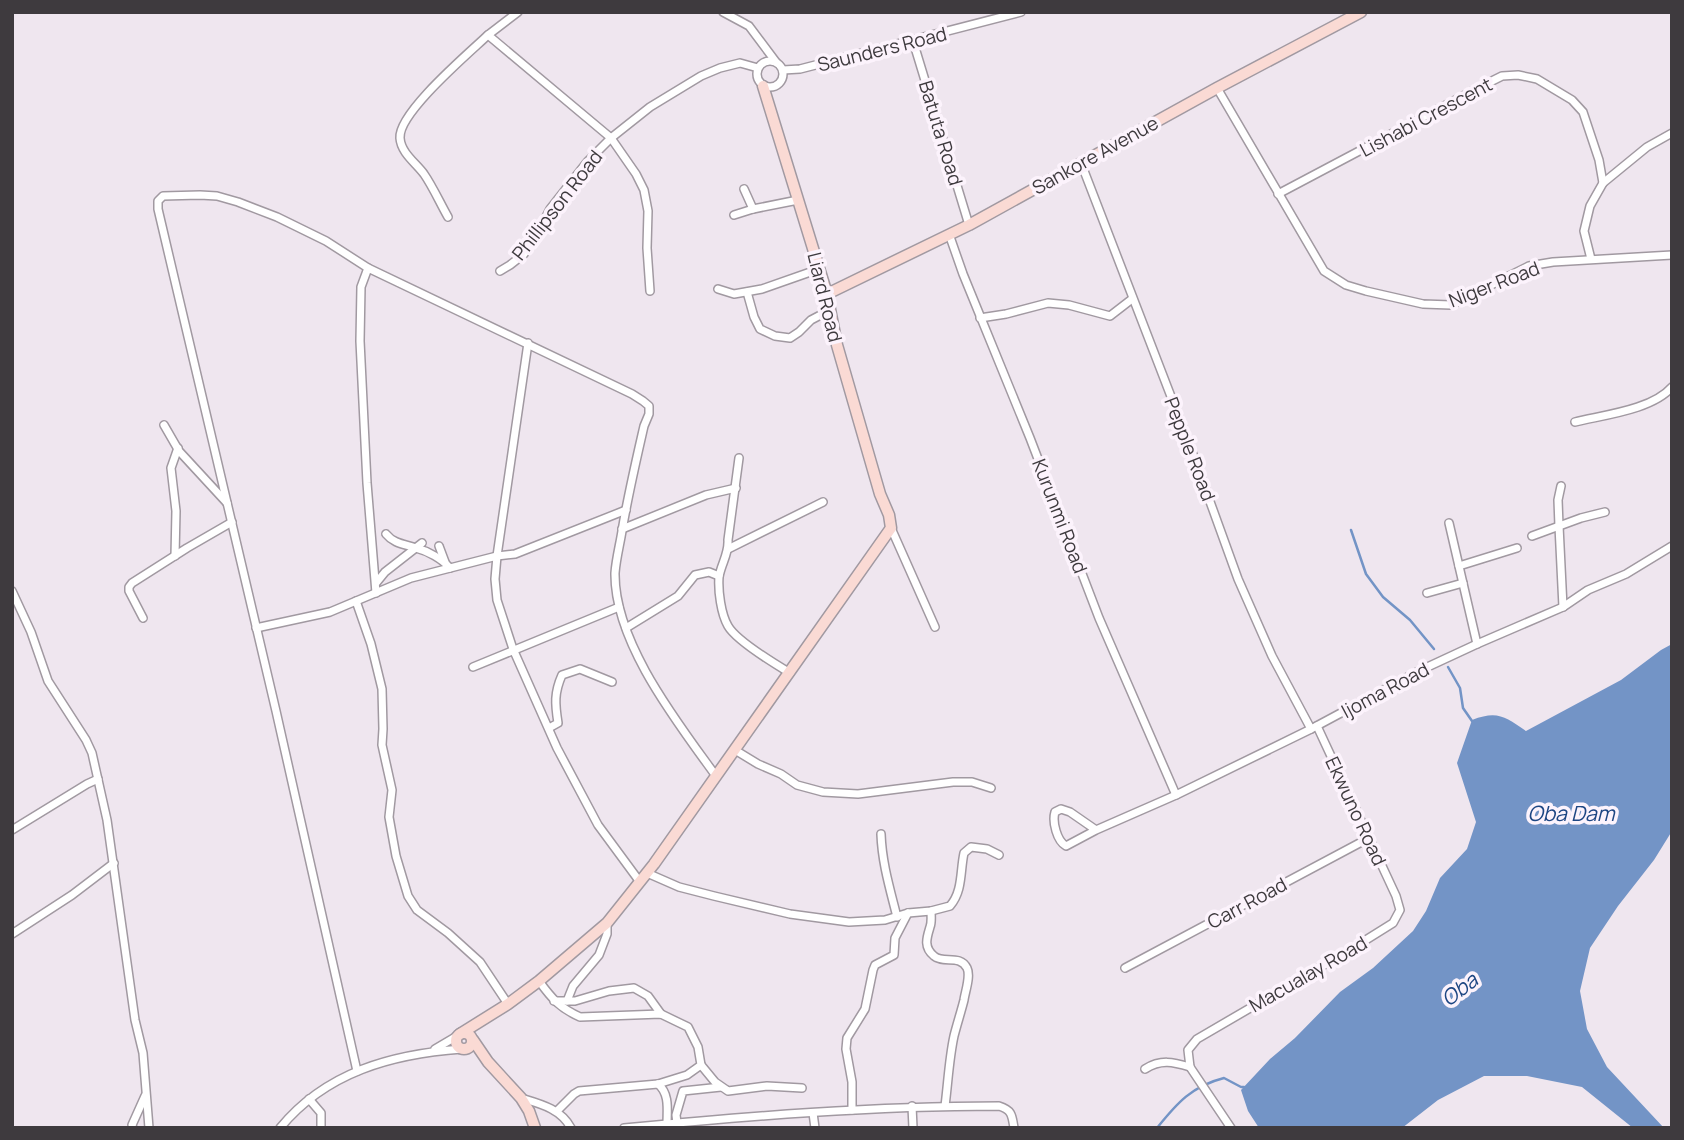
<svg xmlns="http://www.w3.org/2000/svg" width="1684" height="1140" font-family="Manrope,sans-serif">
<style>
.water{fill:#7394c6}
.lines{fill:none;stroke-linecap:round;stroke-linejoin:round}
.stream{stroke:#7394c6;stroke-width:2.5}
.street-casing{stroke:#a199a1;stroke-width:10}
.secondary-casing{stroke:#a199a1;stroke-width:13}
.street{stroke:#fff;stroke-width:7}
.secondary{stroke:#fadad4;stroke-width:10}
.labels{text-anchor:middle;dominant-baseline:central;stroke-width:7;stroke-linejoin:round;paint-order:stroke}
.street-label{font-size:19px;fill:#3e3a3e;stroke:#fcf3fc}
.water-label{font-size:21px;font-style:italic;fill:#1d4683;stroke:#fcf3fc}
</style>
<rect width="100%" height="100%" fill="#efe6ef"/>
<!-- water -->
<path class="water" d="M 1672,644 L 1672,831 L 1654,860 L 1618,906 L 1590,948 L 1580,991 L 1587,1029 L 1607,1067 L 1664,1128 L 1633,1128 L 1582,1087 L 1527,1076 L 1484,1076 L 1438,1100 L 1402,1128 L 1259,1128 L 1248,1111 L 1241,1090 L 1270,1059 L 1295,1038 L 1340,992 L 1373,968 L 1413,931 L 1426,911 L 1440,878 L 1467,849 L 1476,822 L 1457,763 L 1472,720 C 1498,710 1505,717 1526,731 L 1621,680 L 1661,650 Z"/>
<g class="lines">
<!-- stream -->
<g class="stream">
<polyline points="1351,530 1366,574 1383,597 1410,620 1434,649"/>
<polyline points="1448,667 1460,688 1463,708 1472,721"/>
<path d="M 1157,1128 C 1177,1103 1192,1086 1224,1078 L 1241,1087 L 1244,1087"/>
</g>
<!-- street casing -->
<g class="street-casing">
<g id="street">
<polyline points="518,12 488,35 611,138 636,174 644,190 648,211 647,248 650,291"/>
<polyline points="723,12 749,26 776,62"/>
<polyline points="913,41 969,225"/>
<circle cx="770" cy="74" r="13"/>
<polyline points="783,70 800,69 1021,12"/>
<polyline points="1217,88 1324,271 1346,285 1366,291 1423,304 1451,305 1529,266 1553,262 1672,255"/>
<polyline points="1081,163 1187,438 1238,579 1272,656 1311,729"/>
<polyline points="1603,183 1647,147 1672,133"/>
<polyline points="744,189 753,209"/>
<polyline points="1278,194 1482,86 1502,76 1518,75 1537,79 1572,100 1583,112 1599,160 1603,183 1590,206 1584,231 1591,259"/>
<polyline points="734,215 753,209 798,200"/>
<path d="M 448,217 C 440,203 433,187 424,174 C 416,163 401,153 400,138 C 398,113 469,53 488,35"/>
<polyline points="949,234 963,274 1030,438 1099,618 1176,795"/>
<polyline points="500,271 510,265 524,254 535,238 550,209 587,162 611,138 650,107 701,76 720,68 740,63 758,68"/>
<polyline points="718,289 734,294 762,289 819,269"/>
<polyline points="747,292 754,317 760,329 775,336 790,338 799,332 811,320 830,310"/>
<polyline points="980,318 1006,314 1048,303 1069,305 1110,316 1132,299"/>
<polyline points="528,343 497,556 495,579 497,600 513,649 557,748 598,825 640,882"/>
<path d="M 1575,422 C 1603,415 1652,410 1672,387"/>
<polyline points="164,425 179,451 227,503"/>
<path d="M 739,458 L 728,540 C 729,554 721,564 719,577 C 718,591 721,614 728,626 C 736,640 775,664 790,673"/>
<polyline points="1561,486 1558,500 1559,526 1563,607"/>
<polyline points="1449,523 1477,644"/>
<polyline points="891,528 935,627"/>
<polyline points="622,529 706,495 736,488"/>
<path d="M 386,534 C 394,544 405,544 416,548 C 428,551 442,559 450,568"/>
<polyline points="1532,536 1581,518 1605,512"/>
<polyline points="439,546 445,562"/>
<polyline points="728,549 823,502"/>
<polyline points="175,556 176,511 171,468 178,448"/>
<polyline points="1459,566 1517,548"/>
<polyline points="376,583 385,572 422,543"/>
<polyline points="12,591 31,632 48,681 86,740 92,753 107,820 135,1020 143,1053 149,1128"/>
<path d="M 376,593 L 367,483 L 360,341 L 361,287 L 368,268 L 632,394 L 643,401 L 649,406 L 649,414 L 644,426 C 636,461 628,495 622,531 C 620,544 616,559 615,573 C 614,642 677,722 716,776"/>
<polyline points="1427,593 1463,583"/>
<polyline points="356,601 371,644 382,689 383,729 382,745 392,790 389,817 396,856 408,896 417,910 448,933 480,962 508,1004"/>
<polyline points="143,618 129,591 129,587 132,583 187,548 232,522"/>
<polyline points="256,628 330,612 411,578 497,556 515,554 626,510"/>
<polyline points="626,628 678,596 695,575 709,572 719,576"/>
<polyline points="473,667 619,607"/>
<path d="M 549,728 L 558,723 C 555,704 554,693 562,675 L 580,669 L 612,682"/>
<polyline points="735,750 758,764 781,774 797,785 823,792 858,794 953,782 972,782 991,788"/>
<polyline points="12,830 87,784 98,779"/>
<path d="M 1096,830 L 1070,812 L 1061,809 L 1055,812 C 1052,822 1057,841 1066,846 L 1096,830 L 1176,795 L 1311,729 L 1421,670 L 1477,644 L 1563,607 L 1588,590 L 1626,574 L 1672,546"/>
<path d="M 881,834 C 882,863 890,889 897,917"/>
<path d="M 647,873 L 679,887 L 714,896 L 790,914 L 849,922 L 885,920 L 908,913 L 931,911 L 950,906 C 963,891 960,871 964,853 L 971,847 L 987,849 L 999,855"/>
<path d="M 931,911 C 931,916 932,922 930,927 C 927,937 923,947 934,956 C 943,964 960,954 967,968 C 971,976 965,992 964,1000 C 961,1012 957,1024 954,1036 C 949,1059 948,1083 945,1106"/>
<polyline points="12,934 72,895 114,863"/>
<polyline points="1125,968 1369,838"/>
<path d="M 539,981 C 552,999 560,1008 580,1017 L 661,1014 L 688,1027 L 698,1047 L 701,1065 L 687,1075 L 658,1084 L 579,1091 L 574,1094 L 557,1111"/>
<polyline points="554,1001 575,1001 609,991 634,988 648,996 661,1014"/>
<polyline points="567,1001 573,986 599,955 607,934 607,923"/>
<polyline points="435,1049 457,1036"/>
<polyline points="701,1065 715,1082 728,1091 767,1086 802,1088"/>
<path d="M 1145,1069 C 1161,1059 1173,1062 1190,1067"/>
<polyline points="357,1071 276,711 158,209 158,201 163,196 200,195 217,196 238,202 277,217 326,241 368,268"/>
<path d="M 658,1084 C 670,1094 667,1110 667,1124 L 668,1127"/>
<path d="M 521,1098 C 541,1104 561,1109 571,1128"/>
<polyline points="309,1099 321,1113 321,1128"/>
<polyline points="912,1106 913,1128"/>
<polyline points="852,1110 852,1082 846,1049 847,1038 865,1009 873,970 875,965 894,955 895,938 908,913"/>
<polyline points="813,1113 815,1128"/>
<polyline points="677,1123 676,1115 683,1091 721,1087"/>
<polyline points="133,1128 132,1125 145,1096"/>
<path d="M 280,1128 C 326,1072 392,1054 462,1049"/>
<path d="M 624,1128 C 748,1116 873,1106 999,1106 C 1012,1110 1012,1115 1014,1128"/>
<polyline points="1231,1128 1190,1067 1188,1050 1197,1039 1353,948 1393,923 1400,910 1396,896 1317,726"/>
</g>
</g>
<!-- secondary casing -->
<g class="secondary-casing">
<g id="secondary">
<polyline points="827,294 969,225 1217,88 1361,12"/>
<circle cx="464" cy="1041" r="8"/>
<polyline points="460,1034 508,1004 539,981 607,923 654,864 891,528 889,515 880,494 837,345 827,294 763,86"/>
<polyline points="473,1040 488,1062 521,1098 529,1111 535,1128"/>
</g>
</g>
<!-- street -->
<use href="#street" class="street"/>
<!-- secondary -->
<use href="#secondary" class="secondary"/>
</g>
<g class="labels">
<!-- street labels -->
<g class="street-label">
<text transform="translate(882 49) rotate(-14)">Saunders Road</text>
<text transform="translate(1426 117) rotate(-28)">Lishabi Crescent</text>
<text transform="translate(941 133) rotate(73)">Batuta Road</text>
<text transform="translate(1095 155) rotate(-29)">Sankore Avenue</text>
<text transform="translate(557 205) rotate(-52)">Phillipson Road</text>
<text transform="translate(1494 284) rotate(-21)">Niger Road</text>
<text transform="translate(825 297) rotate(76)">Liard Road</text>
<text transform="translate(1190 449) rotate(69)">Pepple Road</text>
<text transform="translate(1060 516) rotate(69)">Kurunmi Road</text>
<text transform="translate(1385 690) rotate(-28)">Ijoma Road</text>
<text transform="translate(1356 811) rotate(65)">Ekwuno Road</text>
<text transform="translate(1247 903) rotate(-28)">Carr Road</text>
<text transform="translate(1308 974) rotate(-30)">Macualay Road</text>
</g>
<!-- water labels -->
<g class="water-label">
<text x="1571" y="813">Oba Dam</text>
<text transform="translate(1459 989) rotate(-38)">Oba</text>
</g>
</g>
<!-- border -->
<rect width="1684" height="1140" fill="none" stroke="#3e3a3e" stroke-width="28"/>
</svg>
